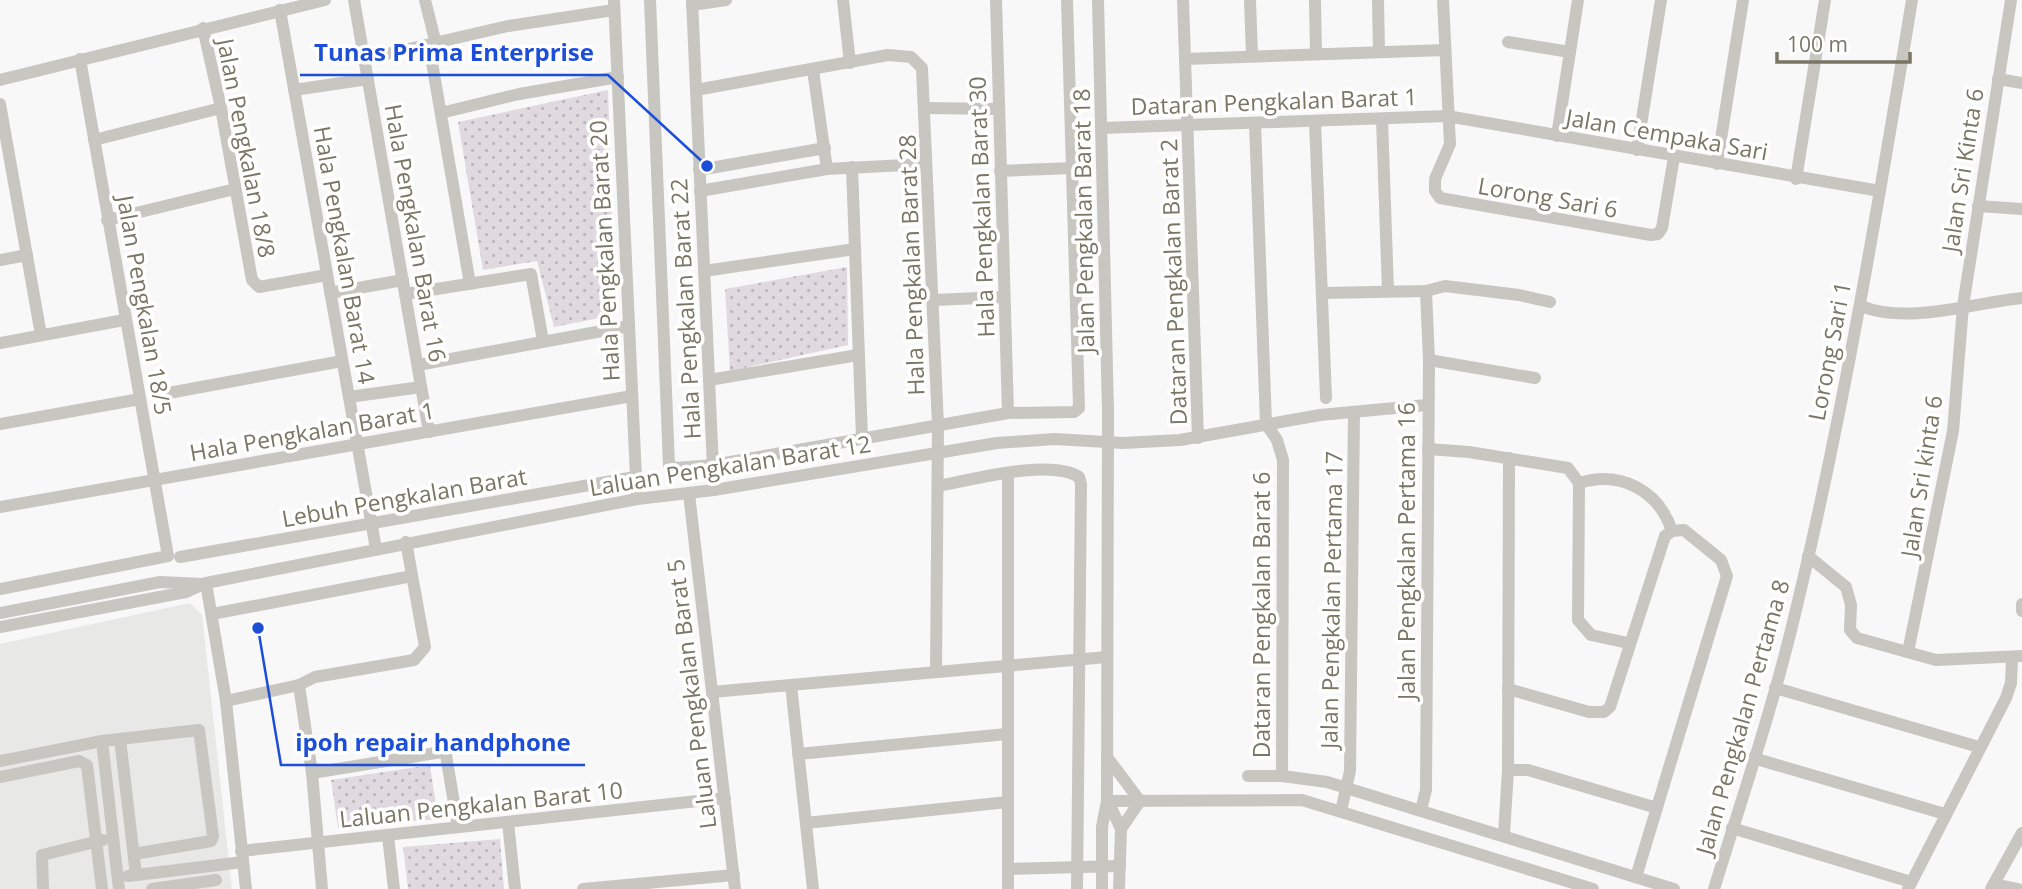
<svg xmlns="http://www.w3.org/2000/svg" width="2022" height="889" font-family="'Open Sans',sans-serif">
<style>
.built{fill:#e8e8e7}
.park{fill:url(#park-dots)}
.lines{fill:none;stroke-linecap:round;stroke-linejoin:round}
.minor{stroke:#c7c6c0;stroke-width:12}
.labels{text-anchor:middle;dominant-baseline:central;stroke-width:7;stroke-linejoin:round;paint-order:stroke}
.street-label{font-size:23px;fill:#797664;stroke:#fff}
.leader{fill:none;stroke:#1d4ed8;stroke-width:2.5}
.callout-dot{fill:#1d4ed8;stroke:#fff;stroke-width:2.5}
.callout-label{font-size:24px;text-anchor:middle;font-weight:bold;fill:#1d4ed8;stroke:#fff;stroke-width:7;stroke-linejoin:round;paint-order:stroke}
</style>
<defs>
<pattern id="park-dots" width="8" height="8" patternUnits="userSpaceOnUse" patternTransform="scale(1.75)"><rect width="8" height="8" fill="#e0d9e0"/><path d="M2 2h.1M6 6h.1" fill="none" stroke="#bab5b9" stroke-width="1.8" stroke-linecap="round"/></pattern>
</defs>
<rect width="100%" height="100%" fill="#f8f8f9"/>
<!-- built -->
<polygon class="built" points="190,603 202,615 232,889 0,889 0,644"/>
<!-- park -->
<g class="park">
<polygon points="608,90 615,315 554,327 537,261 483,270 458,122"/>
<polygon points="847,267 848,345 730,371 725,289"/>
<polygon points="430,765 438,819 338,828 331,780"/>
<polygon points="500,839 504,889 408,889 403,847"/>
</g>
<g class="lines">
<!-- minor -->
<g class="minor">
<polyline points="354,0 429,432"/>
<polyline points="425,0 436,44"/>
<polyline points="614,0 637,499"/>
<polyline points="650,0 669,465 676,468 713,465 1008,413 1074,412 1079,408 1067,0"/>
<polyline points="692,0 714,490"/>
<polyline points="843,0 850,63"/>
<polyline points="996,0 1008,413"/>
<polyline points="1098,0 1108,411 1107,801 1102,827 1102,889"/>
<polyline points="1183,0 1198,438"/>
<polyline points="1250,0 1252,56"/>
<polyline points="1315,0 1316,54"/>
<polyline points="1378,0 1379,52"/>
<polyline points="1443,0 1450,144 1435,179 1435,191 1440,198 1651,235 1658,234 1662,228 1674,157"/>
<polyline points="692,5 726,0"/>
<polyline points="280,10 376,549"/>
<polyline points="203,28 221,108 252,280 259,287 327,275"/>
<polyline points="1508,42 1570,52"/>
<polyline points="429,45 470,284"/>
<polyline points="365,59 508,26 614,10"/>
<polyline points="1185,59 1445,50"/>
<polyline points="813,70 827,169"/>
<polyline points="1998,79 2022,83"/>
<polyline points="0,80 325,0"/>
<polyline points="294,90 368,79"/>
<polyline points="696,90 888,55 911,57 922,68 938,425 936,672"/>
<polyline points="0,104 41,335"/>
<polyline points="925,108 998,109"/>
<polyline points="441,113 519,94 618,77"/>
<polyline points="1382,119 1388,291"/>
<polyline points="1315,121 1326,398"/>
<polyline points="1255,123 1266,424 1277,440 1283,460 1282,776"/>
<polyline points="1102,128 1447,116 1880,191"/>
<polyline points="1557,136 1578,0"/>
<polyline points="94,140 221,108"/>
<polyline points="1637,150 1661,0"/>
<polyline points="1717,164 1743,0"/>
<polyline points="852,167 862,438"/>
<polyline points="699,170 825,148"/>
<polyline points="1000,171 1073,168"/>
<polyline points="1796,179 1825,0"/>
<polyline points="700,191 827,169 926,164"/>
<polyline points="1978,206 2022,209"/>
<polyline points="107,220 235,189"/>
<polyline points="0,260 27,255"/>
<polyline points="704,271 855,249"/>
<polyline points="330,293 403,280"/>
<polyline points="1322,293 1426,291 1445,286 1519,295 1550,302"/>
<polyline points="405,294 531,274 543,341"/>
<polyline points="933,300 1004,297"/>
<path d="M 1861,306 C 1907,325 1973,303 2022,298"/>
<polyline points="0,343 124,320"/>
<polyline points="1429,360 1535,378"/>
<polyline points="418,365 629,326"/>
<polyline points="709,380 858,355"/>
<polyline points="158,395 342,361"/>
<polyline points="349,397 421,387"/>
<polyline points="0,424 140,399"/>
<polyline points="1428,449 1469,452 1568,468 1579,483 1578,620 1591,635 1628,643"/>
<polyline points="1008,474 1008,889"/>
<path d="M 1579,483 C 1621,470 1659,491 1672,531"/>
<path d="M 938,486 C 971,480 1051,458 1079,477 L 1081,484 L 1077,889"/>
<polyline points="689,494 735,889"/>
<polyline points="0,507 632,396"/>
<polyline points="1808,556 1846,587 1851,605 1850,630 1857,638 1936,660 2022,656"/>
<polyline points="180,557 635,477"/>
<polyline points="206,583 226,701 246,889"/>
<polyline points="0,589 168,556 80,59"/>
<polyline points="2022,611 2022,604"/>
<polyline points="0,613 160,582 203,584"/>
<polyline points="212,614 412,576"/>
<polyline points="0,627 186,592 206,583 637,499 714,490 997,443 1055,439 1123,443 1180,440 1320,415 1427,405"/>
<polyline points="1908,652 1953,431 1963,306 2011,0"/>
<polyline points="299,685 312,773 322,889"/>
<polyline points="791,685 813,889"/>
<polyline points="1775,688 1979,747"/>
<polyline points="1508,689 1589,712 1604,712 1610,707 1665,536 1672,531 1684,530 1721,560 1727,576 1636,877"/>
<polyline points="712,692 1107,657"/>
<polyline points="226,701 299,685 315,677 414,660 425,647 406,542"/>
<polyline points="120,739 136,875"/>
<polyline points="102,741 119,889"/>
<polyline points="798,754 1007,734"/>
<polyline points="1107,757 1140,801"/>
<polyline points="1753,758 1945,814"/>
<polyline points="0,761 102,741 199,730 213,836 211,841 134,854"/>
<polyline points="1508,770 1528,770 1657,808"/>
<polyline points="312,773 442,752 446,755 458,827"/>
<polyline points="1248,776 1282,776 1327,782 1674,889"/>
<polyline points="0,777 79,761 87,765 102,889"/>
<polyline points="1107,801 1302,800 1593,889"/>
<polyline points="1108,801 1121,829 1119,889"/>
<polyline points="1421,810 1426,790 1429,360 1426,291"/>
<polyline points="1341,811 1350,771 1354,412"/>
<polyline points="508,822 515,889"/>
<polyline points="806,823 1008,802"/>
<polyline points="1732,828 1911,882"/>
<polyline points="1121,829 1140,801"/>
<polyline points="1504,835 1508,770 1509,458"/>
<polyline points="388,836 394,889"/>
<polyline points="241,851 725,798"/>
<polyline points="1008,869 1120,866"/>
<polyline points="128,876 243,862"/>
<polyline points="1994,884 2018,889"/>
<polyline points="43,889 42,855 103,840"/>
<polyline points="152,889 216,880"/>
<polyline points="583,889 734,875"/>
<path d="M 1714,889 C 1742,798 1773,707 1795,614 C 1844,411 1878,206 1912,0"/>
<polyline points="1908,889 2006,698 2011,683 2012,659"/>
<polyline points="1991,889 2022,833"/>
</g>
</g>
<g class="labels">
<!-- street labels -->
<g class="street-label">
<text transform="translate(1274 101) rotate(-2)">Dataran Pengkalan Barat 1</text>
<text transform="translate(1667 134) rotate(10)">Jalan Cempaka Sari</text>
<text transform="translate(247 148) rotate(79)">Jalan Pengkalan 18/8</text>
<text transform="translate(1962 170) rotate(-81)">Jalan Sri Kinta 6</text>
<text transform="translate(1548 197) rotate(10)">Lorong Sari 6</text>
<text transform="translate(981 207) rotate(-92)">Hala Pengkalan Barat 30</text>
<text transform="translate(1083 221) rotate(-91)">Jalan Pengkalan Barat 18</text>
<text transform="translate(416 233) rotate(80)">Hala Pengkalan Barat 16</text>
<text transform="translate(604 251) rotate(-93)">Hala Pengkalan Barat 20</text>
<text transform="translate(345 255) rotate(80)">Hala Pengkalan Barat 14</text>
<text transform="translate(911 265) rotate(-92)">Hala Pengkalan Barat 28</text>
<text transform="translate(1173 282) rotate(-92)">Dataran Pengkalan Barat 2</text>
<text transform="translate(145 305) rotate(80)">Jalan Pengkalan 18/5</text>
<text transform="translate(685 309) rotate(-93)">Hala Pengkalan Barat 22</text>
<text transform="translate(1829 351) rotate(-79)">Lorong Sari 1</text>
<text transform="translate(312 431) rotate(-10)">Hala Pengkalan Barat 1</text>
<text transform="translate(730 465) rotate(-9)">Laluan Pengkalan Barat 12</text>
<text transform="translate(1921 476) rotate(-81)">Jalan Sri kinta 6</text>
<text transform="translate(404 497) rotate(-10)">Lebuh Pengkalan Barat</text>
<text transform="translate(1406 551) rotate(-90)">Jalan Pengkalan Pertama 16</text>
<text transform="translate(1331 600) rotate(-89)">Jalan Pengkalan Pertama 17</text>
<text transform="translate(1261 615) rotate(-90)">Dataran Pengkalan Barat 6</text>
<text transform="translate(691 694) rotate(-97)">Laluan Pengkalan Barat 5</text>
<text transform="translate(1742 717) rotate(-74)">Jalan Pengkalan Pertama 8</text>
<text transform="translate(481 804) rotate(-6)">Laluan Pengkalan Barat 10</text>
</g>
</g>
<!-- callouts -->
<path class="leader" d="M707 166L608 75H300M258 628L281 765H585"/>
<g class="callout-dot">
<circle cx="707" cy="166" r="7"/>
<circle cx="258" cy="628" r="7"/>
</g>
<g class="callout-label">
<text x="454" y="61">Tunas Prima Enterprise</text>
<text x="433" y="751">ipoh repair handphone</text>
</g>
<!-- scale -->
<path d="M1777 52v10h133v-10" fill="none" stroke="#797664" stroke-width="3.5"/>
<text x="1787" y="52" font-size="21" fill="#797664" stroke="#ffffff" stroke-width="5" paint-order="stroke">100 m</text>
</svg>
